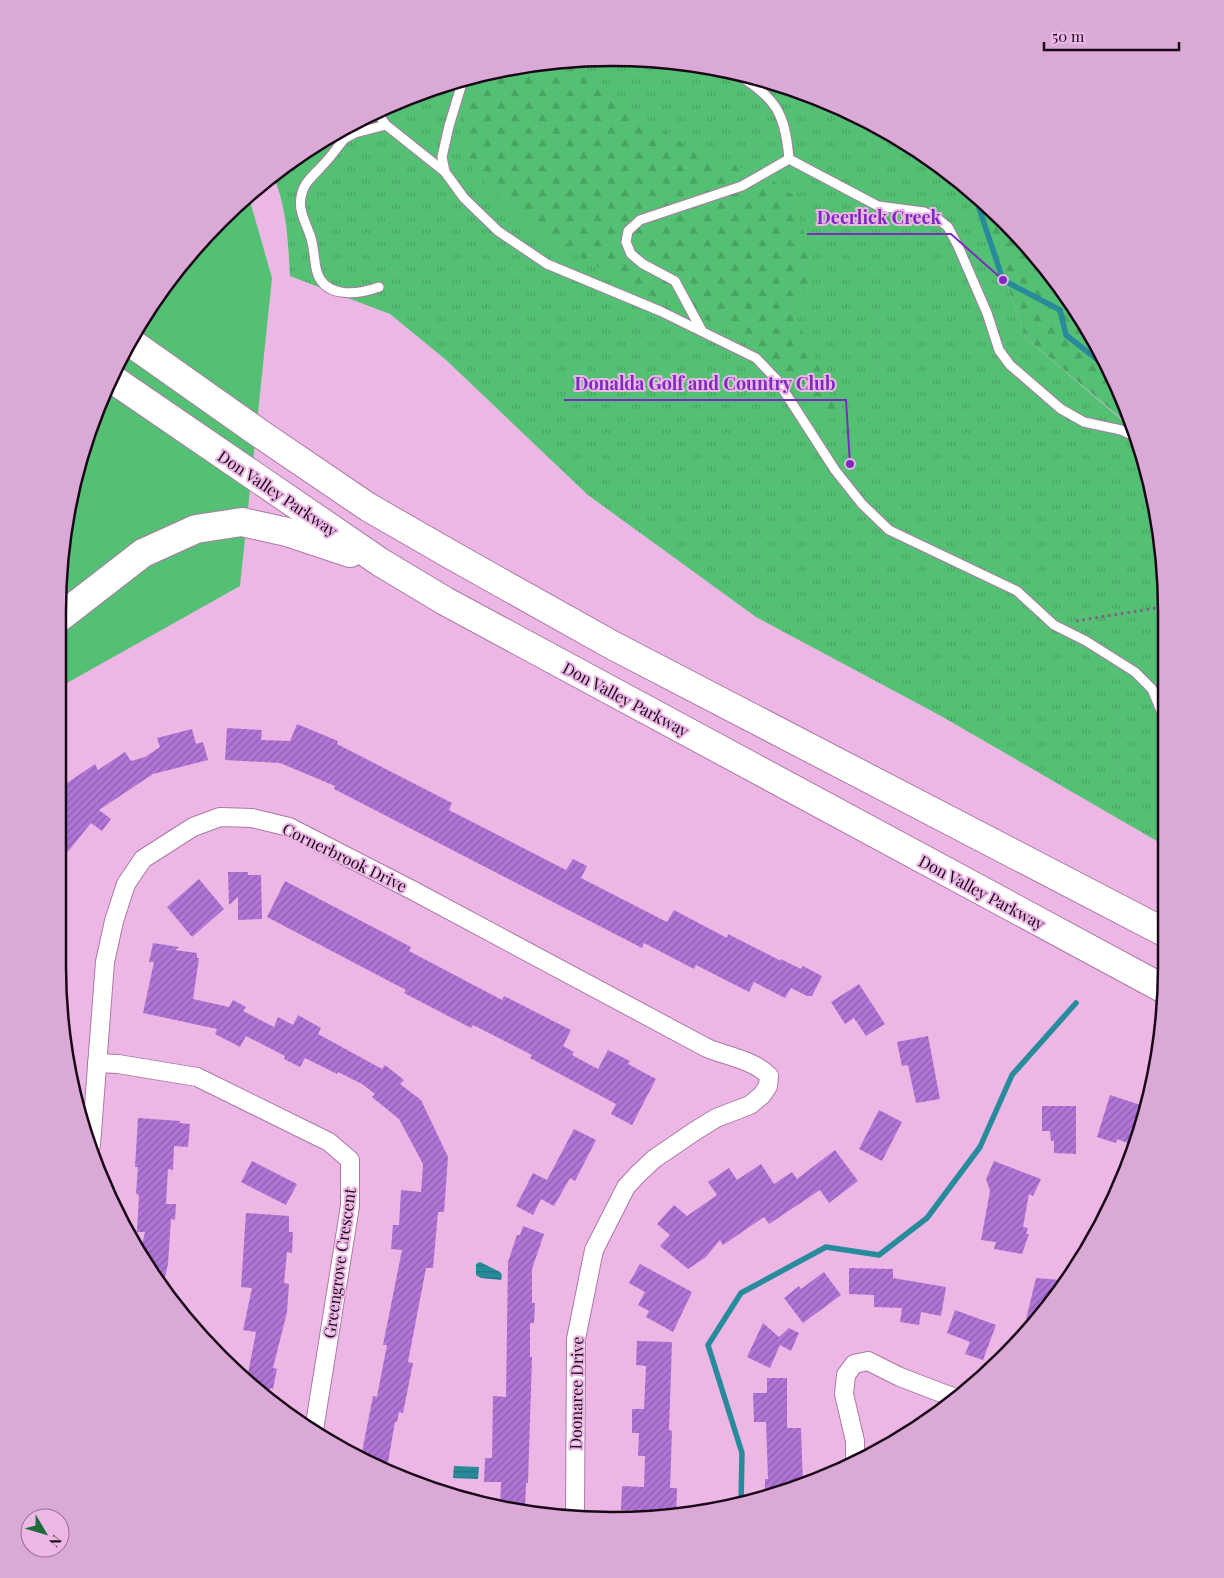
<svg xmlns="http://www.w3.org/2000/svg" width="1224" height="1578" font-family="'Playfair Display',serif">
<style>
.grass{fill:url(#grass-tufts)}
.forest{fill:url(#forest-firs)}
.green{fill:#54c074}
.water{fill:url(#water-rules)}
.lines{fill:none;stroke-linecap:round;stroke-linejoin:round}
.stream{stroke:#288b9b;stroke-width:5.5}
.building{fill:url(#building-hatch)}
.service-casing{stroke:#ab79a5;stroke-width:11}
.minor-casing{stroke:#ab79a5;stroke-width:20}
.motorway-casing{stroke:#ab79a5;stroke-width:30}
.path{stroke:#83607f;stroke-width:3;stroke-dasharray:2.5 4;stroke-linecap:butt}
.service{stroke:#fff;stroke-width:9}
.minor{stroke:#fff;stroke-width:18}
.motorway{stroke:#fff;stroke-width:28}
.labels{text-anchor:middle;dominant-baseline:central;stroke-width:4;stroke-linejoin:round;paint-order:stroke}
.street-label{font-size:16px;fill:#1a0819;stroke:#ecb7e5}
.rim{fill:none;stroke:#1a0819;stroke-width:2.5}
.leader{fill:none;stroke:#7b2cbf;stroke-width:2}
.callout-dot{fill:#7b2cbf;stroke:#ecb7e5;stroke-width:2}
.callout-label{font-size:18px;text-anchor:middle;font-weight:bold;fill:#7b2cbf;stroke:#ecb7e5;stroke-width:4;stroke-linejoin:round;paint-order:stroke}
</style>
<defs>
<pattern id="grass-tufts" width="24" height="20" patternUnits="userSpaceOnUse" patternTransform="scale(1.25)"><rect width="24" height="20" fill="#54c074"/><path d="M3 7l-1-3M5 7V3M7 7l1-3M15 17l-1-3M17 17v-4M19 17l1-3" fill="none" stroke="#49a464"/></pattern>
<pattern id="forest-firs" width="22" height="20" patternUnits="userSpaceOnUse" patternTransform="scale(1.25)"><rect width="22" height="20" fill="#54c074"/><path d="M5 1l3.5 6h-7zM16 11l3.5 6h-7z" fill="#49a464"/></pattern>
<pattern id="water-rules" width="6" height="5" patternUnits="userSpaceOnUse" patternTransform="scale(1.25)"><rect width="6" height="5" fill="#288b9b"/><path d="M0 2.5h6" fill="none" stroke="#22707e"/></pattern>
<pattern id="building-hatch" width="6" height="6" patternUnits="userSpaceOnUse" patternTransform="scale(1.25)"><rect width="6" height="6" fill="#b075d6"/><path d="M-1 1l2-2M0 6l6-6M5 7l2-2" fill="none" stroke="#8e5ead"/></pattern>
</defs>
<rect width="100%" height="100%" fill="#ecb7e5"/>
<!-- grass -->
<path class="grass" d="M 612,58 L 720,68 L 824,100 L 920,151 L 975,196 L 1026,338 L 1137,433 L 1162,540 L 1162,844 L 941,716 L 756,617 L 588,495 L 445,359 L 390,314 L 290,276 C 288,241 287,208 273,175 L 304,151 L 400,100 L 504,68 Z"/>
<!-- forest -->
<g class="forest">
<polygon points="563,62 578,70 698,155 763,174 793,195 813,266 797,319 841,416 827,420 787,391 763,356 729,329 671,306 549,240 473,172 461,118 468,79 504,68"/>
<polygon points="975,196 1004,220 1073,304 1135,430 1026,338"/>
</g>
<!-- green -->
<polygon class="green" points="248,194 272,278 240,586 58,688 59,576 76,468 115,367 172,275"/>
<!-- water -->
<g class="water">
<polygon points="480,1262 500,1272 502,1275 501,1280 481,1278 476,1275 476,1264"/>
<polygon points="454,1466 479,1467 478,1479 453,1478"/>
</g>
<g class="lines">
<!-- stream -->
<g class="stream">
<polyline points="975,196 1003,280 1060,310 1066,335 1103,364"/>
<polyline points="741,1503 742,1453 708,1345 741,1293 826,1247 879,1255 927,1218 980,1147 1012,1075 1076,1003"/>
</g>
</g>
<!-- building -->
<g class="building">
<polygon points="297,724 338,741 337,744 452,803 449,810 566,870 573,859 587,866 581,878 667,922 674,910 727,938 728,934 781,961 781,959 801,969 803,966 822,976 812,996 807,996 791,988 785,998 754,982 749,992 696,965 694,969 644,943 642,948 334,789 335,786 280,763 225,760 227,728 262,730 261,740 290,741"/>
<polygon points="192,729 196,744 203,742 208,760 153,774 99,810 111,819 102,831 91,823 58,864 58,789 95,764 98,770 125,752 131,761 145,757 160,747 157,738"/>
<polygon points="228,872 248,872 248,875 261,875 262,919 238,920 238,897 229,905"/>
<polygon points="199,879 224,909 192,937 167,907"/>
<polygon points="285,881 411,947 409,951 502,1000 504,996 571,1030 563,1046 574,1052 572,1055 598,1069 608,1050 630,1061 628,1064 656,1079 632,1125 611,1114 616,1104 530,1058 532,1055 473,1025 471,1028 404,993 406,990 267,917"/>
<polygon points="153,943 179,947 175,950 197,953 197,958 199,958 193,999 229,1007 233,1000 246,1007 243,1011 274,1027 278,1017 293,1025 298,1015 321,1028 318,1034 382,1069 385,1065 404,1080 400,1084 421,1100 448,1157 444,1212 438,1212 433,1268 426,1268 408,1362 413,1363 403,1413 399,1412 397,1422 395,1422 387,1468 361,1457 373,1396 377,1397 380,1381 387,1345 383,1345 402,1250 391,1249 393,1225 399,1225 401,1190 421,1192 423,1164 399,1119 372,1097 375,1094 362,1084 338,1072 337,1074 305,1058 300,1067 284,1059 285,1056 246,1036 240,1047 215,1034 217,1029 143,1013 154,962 149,962"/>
<polygon points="859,984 885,1024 866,1036 854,1018 845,1024 831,1002"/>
<polygon points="928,1036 940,1099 916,1103 908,1065 902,1066 897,1042"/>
<polygon points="1110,1095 1144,1106 1133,1145 1117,1139 1116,1143 1097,1137"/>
<polygon points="1042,1106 1076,1106 1076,1154 1054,1153 1054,1141 1051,1141 1050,1131 1042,1131"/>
<polygon points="879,1110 902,1122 882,1161 859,1149"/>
<polygon points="138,1118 180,1121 180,1123 190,1124 188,1147 174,1146 173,1170 168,1169 166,1204 176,1204 175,1220 171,1219 168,1264 163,1285 140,1254 145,1232 137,1232 139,1195 136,1194 138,1167 135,1167"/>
<polygon points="574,1129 596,1140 575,1181 570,1178 554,1206 541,1199 533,1215 516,1206 533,1173 547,1180"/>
<polygon points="835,1150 858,1181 829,1203 820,1190 769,1224 764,1217 723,1245 720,1240 706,1257 688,1269 660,1246 670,1235 657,1224 674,1205 687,1216 717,1195 708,1182 729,1168 737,1180 761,1164 774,1184 792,1172 797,1179"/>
<polygon points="252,1161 297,1184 286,1205 241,1182"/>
<polygon points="994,1161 1041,1179 1033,1196 1029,1194 1023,1227 1028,1228 1026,1234 1029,1234 1022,1254 994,1249 996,1242 981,1240 990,1191 986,1179"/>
<polygon points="246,1213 289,1216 289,1232 293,1232 292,1253 287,1252 284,1283 289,1284 287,1312 273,1368 277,1369 273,1389 270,1388 268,1395 247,1379 256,1332 243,1330 252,1288 241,1287"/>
<polygon points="523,1226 544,1234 532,1269 532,1303 535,1303 534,1323 530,1323 530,1357 532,1357 528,1483 526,1483 525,1509 500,1506 501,1482 484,1482 485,1458 492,1458 493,1396 506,1397 508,1262 517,1235 520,1235"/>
<polygon points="640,1264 692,1292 673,1332 646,1317 649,1311 638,1305 645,1292 629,1283"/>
<polygon points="849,1268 893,1269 893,1278 946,1287 941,1316 921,1312 919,1325 900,1322 902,1308 874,1307 874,1295 849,1294"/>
<polygon points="824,1272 841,1295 803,1323 784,1298 799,1286 801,1289"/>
<polygon points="1036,1278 1061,1280 1061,1289 1022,1336"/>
<polygon points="955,1310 996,1325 983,1360 965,1354 970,1342 947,1333"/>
<polygon points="763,1323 779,1337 789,1328 799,1333 791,1351 780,1345 770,1368 747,1357"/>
<polygon points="637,1341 672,1342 669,1430 672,1431 670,1488 677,1488 676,1516 654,1518 655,1512 621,1510 622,1486 644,1487 645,1456 638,1456 639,1433 632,1433 632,1409 644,1409 646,1366 636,1365"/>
<polygon points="767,1378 787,1378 787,1428 801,1428 803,1485 790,1491 765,1497 765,1479 768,1479 766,1422 754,1422 753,1393 767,1393"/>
</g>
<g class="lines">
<!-- service casing -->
<g class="service-casing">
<g id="service">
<path d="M 735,73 C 776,98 785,112 789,159 L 878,206 L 924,212 L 938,219 L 948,227 L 958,246 L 987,313 L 999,350 L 1010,365 L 1061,409 L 1084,422 L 1121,430 L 1138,438"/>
<polyline points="463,80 449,126 442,157 445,172 464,198 498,231 547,264 660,311 756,358 777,380 835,470 862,504 889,530 1017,591 1054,625 1086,641 1135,672 1152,689 1162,713"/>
<polyline points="377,112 386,125 445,172"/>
<path d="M 339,132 L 344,139 C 337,148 330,158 322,166 C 313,176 303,183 301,197 C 298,211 307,225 311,238 C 314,248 314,258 316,268 C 322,299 357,295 379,287"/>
<polyline points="344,139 355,133 386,125"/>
<polyline points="702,331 675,281 643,264 631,254 626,242 628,231 640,220 742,186 789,159"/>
</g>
</g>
<!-- minor casing -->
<g class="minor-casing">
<g id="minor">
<polyline points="97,1063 118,1064 197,1077 329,1142 350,1160 350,1206 314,1430"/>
<path d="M 91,1145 L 105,962 L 114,921 L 126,884 L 143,859 L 193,827 L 220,817 L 252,818 L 289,827 L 412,890 L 707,1048 C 726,1056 754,1060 769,1076 L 768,1086 L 762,1095 L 750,1105 L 716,1118 L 695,1131 L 654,1159 L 638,1174 L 626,1187 L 594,1250 L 576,1339 L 575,1516"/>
<polyline points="855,1459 855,1441 844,1394 846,1375 854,1364 868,1361 900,1377 955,1398"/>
</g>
</g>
<!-- motorway casing -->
<g class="motorway-casing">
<g id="motorway">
<polyline points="130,342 259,433 368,507 455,557 612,645 1162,931"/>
<polyline points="111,378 380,562 445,601 1162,988"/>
<polyline points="59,618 143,553 196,529 242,522 287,532 350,553"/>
</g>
</g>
<!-- path -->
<polyline class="path" points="1076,621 1162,607"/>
<!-- service -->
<use href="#service" class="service"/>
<!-- minor -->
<use href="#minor" class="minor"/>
<!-- motorway -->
<use href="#motorway" class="motorway"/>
</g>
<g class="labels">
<!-- street labels -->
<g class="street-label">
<text transform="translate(278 493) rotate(34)">Don Valley Parkway</text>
<text transform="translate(626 699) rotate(28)">Don Valley Parkway</text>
<text transform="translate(345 857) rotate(26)">Cornerbrook Drive</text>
<text transform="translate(982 892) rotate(28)">Don Valley Parkway</text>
<text transform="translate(339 1263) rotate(-82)">Greengrove Crescent</text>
<text transform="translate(576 1393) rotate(-89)">Doonaree Drive</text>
</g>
</g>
<!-- crop -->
<path d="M0 0H1224V1578H0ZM612 66H612A546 546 0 0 1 1158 612V966A546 546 0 0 1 612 1512H612A546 546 0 0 1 66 966V612A546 546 0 0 1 612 66Z" fill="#dba9d5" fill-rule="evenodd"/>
<path class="rim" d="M612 66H612A546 546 0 0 1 1158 612V966A546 546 0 0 1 612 1512H612A546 546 0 0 1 66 966V612A546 546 0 0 1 612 66Z"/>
<!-- callouts -->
<path class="leader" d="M1003 280L951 234H807M850 464L846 400H564"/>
<g class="callout-dot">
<circle cx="1003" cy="280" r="5"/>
<circle cx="850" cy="464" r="5"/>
</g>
<g class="callout-label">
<text x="879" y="224">Deerlick Creek</text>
<text x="705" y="390">Donalda Golf and Country Club</text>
</g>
<!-- north arrow -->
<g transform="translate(45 1533) rotate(128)"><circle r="24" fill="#ecb7e5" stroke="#987193"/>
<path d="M0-4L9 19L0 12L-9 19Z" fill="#1e6a38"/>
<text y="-8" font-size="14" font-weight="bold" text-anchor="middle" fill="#1a0819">N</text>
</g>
<!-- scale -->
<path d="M1044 42v8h135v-8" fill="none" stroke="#1a0819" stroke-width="2.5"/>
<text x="1052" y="42" font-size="15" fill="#1a0819" stroke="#ecb7e5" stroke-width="4" paint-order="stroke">50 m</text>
</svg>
